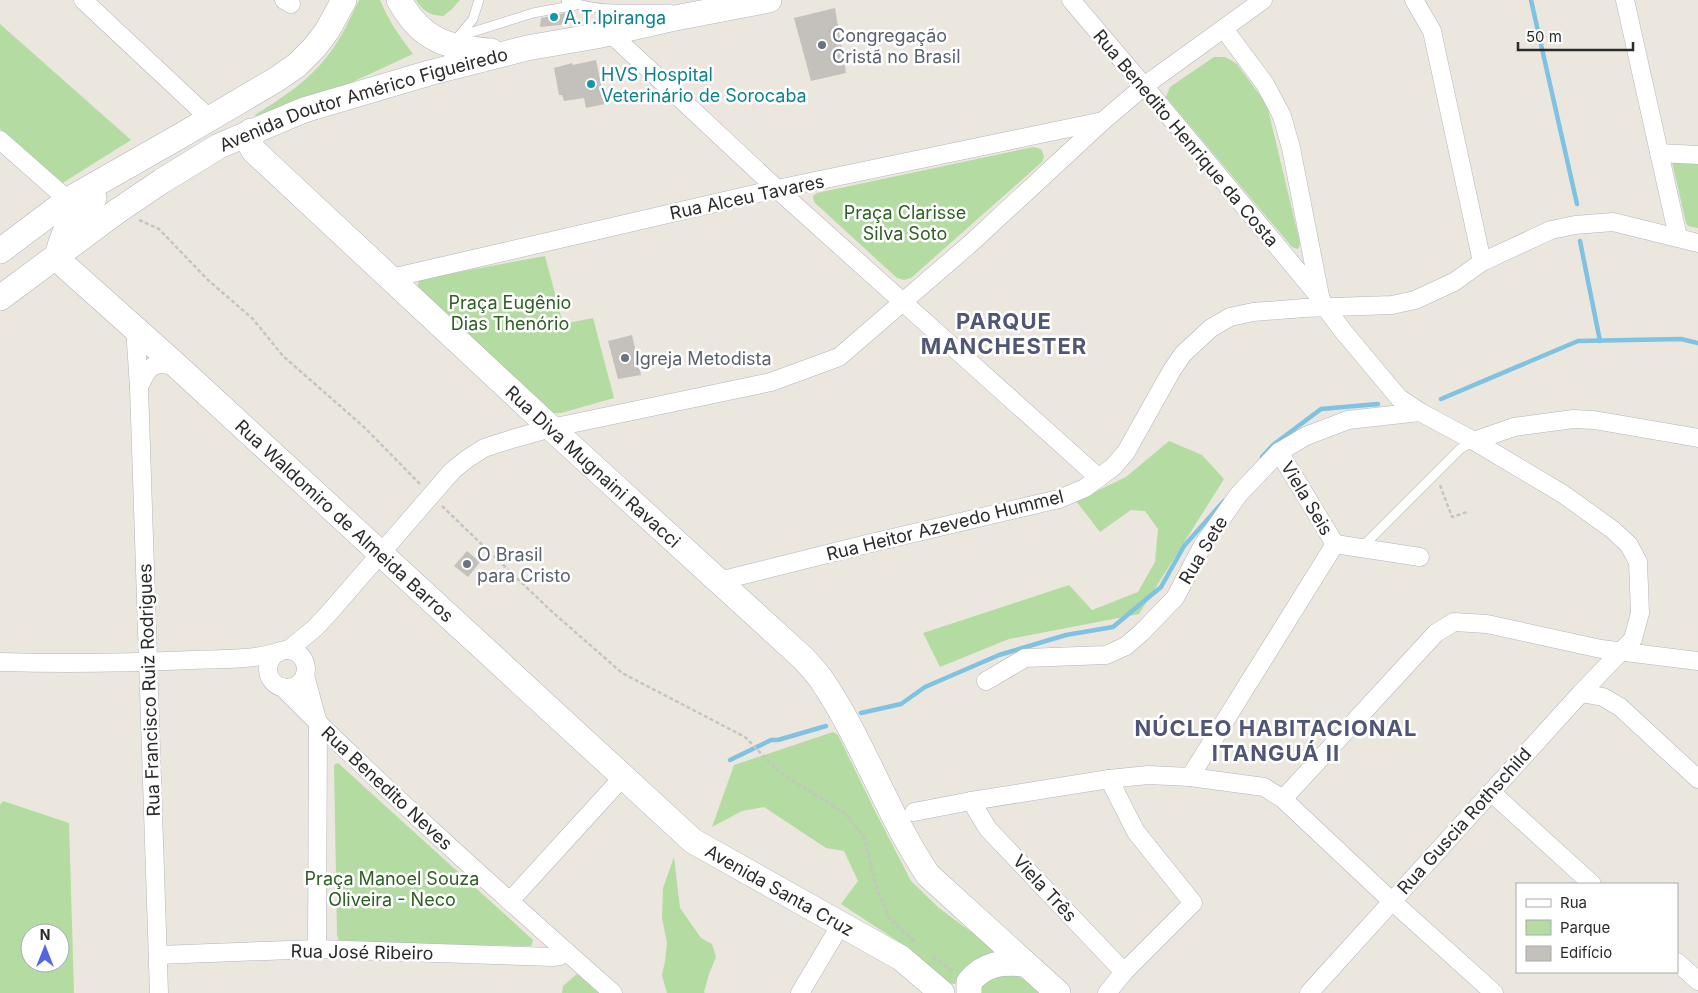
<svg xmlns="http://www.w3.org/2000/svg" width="1698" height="993" font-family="Inter,sans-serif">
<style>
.green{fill:#b3dba2;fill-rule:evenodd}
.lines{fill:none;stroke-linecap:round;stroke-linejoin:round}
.stream{stroke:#7fc2e1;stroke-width:4.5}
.building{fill:#c4c0bb}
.lane-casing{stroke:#b3b4bd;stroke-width:10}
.street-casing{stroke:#b3b4bd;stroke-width:19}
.secondary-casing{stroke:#b3b4bd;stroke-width:26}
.path{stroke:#c4c4c4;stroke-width:2.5;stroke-dasharray:4 2.5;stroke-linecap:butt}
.lane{stroke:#fff;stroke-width:9}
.street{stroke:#fff;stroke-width:18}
.secondary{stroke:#fff;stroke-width:25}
.culture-dot{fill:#0f9aa8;stroke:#fff;stroke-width:2}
.worship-dot{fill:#6b7280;stroke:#fff;stroke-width:2}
.labels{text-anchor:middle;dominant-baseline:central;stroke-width:5;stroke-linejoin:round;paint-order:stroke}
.culture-label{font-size:18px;fill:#0d838f;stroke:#fff;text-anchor:start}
.worship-label{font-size:18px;fill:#5b616d;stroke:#fff;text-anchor:start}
.street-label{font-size:18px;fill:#2b2b2b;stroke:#fff}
.park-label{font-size:18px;fill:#2d6023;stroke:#fff}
.district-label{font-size:22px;font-weight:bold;letter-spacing:1px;fill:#515677;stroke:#fff}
</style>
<rect width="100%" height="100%" fill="#ebe7df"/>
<!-- green -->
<g class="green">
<path d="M 359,0 L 380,0 C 388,20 400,37 413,54 L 335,90 L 256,117 L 255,115 C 282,98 310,80 329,54 C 342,37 350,19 359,0 Z"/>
<path d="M 416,0 L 460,0 L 451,10 L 443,16 C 429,15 423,11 416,0 Z"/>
<polygon points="0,24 131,140 61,184 0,129"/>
<polygon points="1214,57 1225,57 1237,64 1267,105 1300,243 1298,249 1292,247 1166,97 1170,87"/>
<polygon points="1033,147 1041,149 1044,156 1043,161 911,278 904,280 897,278 814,202 813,196 817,193"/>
<polygon points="1672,162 1698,163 1698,228 1688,226 1686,223"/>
<polygon points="545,256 563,324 593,318 614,398 561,413 554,413 546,410 417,288 419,281 426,278"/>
<polygon points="1169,441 1202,455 1224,479 1139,614 1009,639 940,667 923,633 1069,585 1092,610 1138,592 1155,562 1158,529 1145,511 1131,510 1100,532 1076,501 1126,477"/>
<polygon points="833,732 838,735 875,811 911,881 939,908 1002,955 958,983 954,984 948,983 899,942 841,904 858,881 844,851 826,848 764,807 742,811 712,827 734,765"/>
<polygon points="338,763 533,940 531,946 345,943 339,941 337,935 334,765"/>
<path d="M 3,801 L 69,823 L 74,993 L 0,993 L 0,805 ZM 30,933 L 60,933 L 60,963 L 30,963 Z"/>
<polygon points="674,857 680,908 701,938 712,944 716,957 709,974 704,992 705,993 667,993 662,975 665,961 667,943 662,918 663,888"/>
<polygon points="577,974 599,993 562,993 563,986"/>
<polygon points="1013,974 1029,981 1042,993 980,993 981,987 996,976"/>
</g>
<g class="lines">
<!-- stream -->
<g class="stream">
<polyline points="1531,0 1577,204"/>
<polyline points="1580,241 1600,341"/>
<polyline points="1441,399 1578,341 1681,339 1698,343"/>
<polyline points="1262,457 1273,445 1321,409 1378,404"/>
<polyline points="861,713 901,704 925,687 999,655 1066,635 1113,627 1161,587 1184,546 1224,501"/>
<polyline points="730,760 771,740 778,740 826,726"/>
</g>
</g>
<!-- building -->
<g class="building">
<polygon points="835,8 846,73 811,81 794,18"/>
<polygon points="565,13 569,24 540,27 541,18"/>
<polygon points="596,60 605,104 586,108 584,98 564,101 562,95 559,95 554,68 572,63 573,65"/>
<polygon points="632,335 641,375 618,379 608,341"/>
<polygon points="467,551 480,562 468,577 454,566"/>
</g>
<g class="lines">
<!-- lane casing -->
<g class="lane-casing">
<g id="lane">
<path d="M 566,0 C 598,13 636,9 670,9"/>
<polyline points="459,36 473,19 479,0"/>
<polyline points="460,36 533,13 576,5"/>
<polyline points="1361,548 1460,449 1474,441"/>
</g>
</g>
<!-- street casing -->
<g class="street-casing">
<g id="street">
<polyline points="83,0 209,118"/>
<polyline points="284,0 291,4"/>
<polyline points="1071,0 1150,93 1321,299 1325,307 1343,331 1399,398 1420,412 1474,441 1563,494 1613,530 1629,545 1638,562 1640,613 1633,639 1581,693 1309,993"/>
<polyline points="1414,0 1432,31 1482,262"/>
<polyline points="1625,0 1678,237"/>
<polyline points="1224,29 1265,84 1282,116 1291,148 1320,296"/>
<polyline points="609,32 778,190 1099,478"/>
<polyline points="0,140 68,200"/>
<polyline points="1659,153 1698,155"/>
<polyline points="391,278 763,192 1103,121"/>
<polyline points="135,328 139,387 159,993"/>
<path d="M 139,387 C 149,365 153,361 177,366"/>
<polyline points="1474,441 1514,427 1573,419 1594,420 1698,438"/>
<polyline points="1279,452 1335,544"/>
<polyline points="1335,544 1420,557"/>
<polyline points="719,581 867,544 1059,499 1085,488 1113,467 1126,452 1172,370 1183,354 1211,328 1230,317 1253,312 1304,308 1392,305 1415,300 1454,282 1482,262 1551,230 1575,225 1613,222 1698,243"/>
<polyline points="288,650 315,628 329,613 453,470 467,459 484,448 512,439 551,428 771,382 839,357 970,244 1103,121 1144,86 1263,0"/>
<circle cx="287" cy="669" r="19"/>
<path d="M 0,662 C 64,664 128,663 192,660 C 221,659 252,660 279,652"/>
<polyline points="305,675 318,723 317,949"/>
<polyline points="986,681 1025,658 1106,655 1126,646 1141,633 1175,598 1203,545 1239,494 1279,452 1306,436 1348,420 1420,412"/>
<path d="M 282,687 C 388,793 501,894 613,993"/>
<polyline points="1581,693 1603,697 1620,707 1698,779"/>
<polyline points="1190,777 1335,544"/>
<polyline points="1491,792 1592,884"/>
<polyline points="1283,799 1436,633 1454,622 1487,624 1601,649 1698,661"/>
<polyline points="971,801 988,829 1124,972"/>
<polyline points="914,812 971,801 1109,779 1148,775 1190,777 1264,787 1283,799 1383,893 1494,993"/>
<polyline points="510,901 622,778"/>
<polyline points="158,955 317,949 552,957 560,956 566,952"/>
<polyline points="1677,962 1698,981"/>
<polyline points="800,993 841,924"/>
<polyline points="1107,993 1124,972 1193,903 1136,832 1109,779"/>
</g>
</g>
<!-- secondary casing -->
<g class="secondary-casing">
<g id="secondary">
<path d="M 399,0 C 421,40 447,48 491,51"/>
<path id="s1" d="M 251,131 L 251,146 L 254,151 L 551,428 L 803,658 C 810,666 817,673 823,682 C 864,743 887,814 928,875 L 1058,993"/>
<polyline points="0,251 68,200 182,135 277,79 297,65 314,48 327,31 344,0"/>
<path id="s2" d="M 57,256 L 65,266 L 177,366 L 693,841 L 901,958 L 942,993"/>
<path d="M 57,256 C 65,228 70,215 94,198"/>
<path id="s3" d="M 0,298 L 116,212 L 162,181 L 219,146 L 304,110 L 429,73 L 527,48 L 596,36 L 670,19 L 769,0"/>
<path d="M 969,993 L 969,982 C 985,963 1002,962 1025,964"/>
</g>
</g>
<!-- path -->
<g class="path">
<polyline points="139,220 159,229 208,280 253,319 283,356 364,427 420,484"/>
<polyline points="1440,485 1452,517 1467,512"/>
<polyline points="442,506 549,609 622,673 745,737 779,772 846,814 864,837 877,889 889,918 915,942"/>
<polyline points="933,957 953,971"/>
</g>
<!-- lane -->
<use href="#lane" class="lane"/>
<!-- street -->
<use href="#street" class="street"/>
<!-- secondary -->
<use href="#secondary" class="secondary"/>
</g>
<!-- markers -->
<g class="culture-dot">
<circle cx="554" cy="17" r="5"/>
<circle cx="591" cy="84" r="5"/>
</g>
<g class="worship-dot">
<circle cx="822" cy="45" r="5"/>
<circle cx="625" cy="358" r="5"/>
<circle cx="467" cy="564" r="5"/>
</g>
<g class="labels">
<!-- culture labels -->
<g class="culture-label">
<text x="564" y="17">A.T.Ipiranga</text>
<text x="601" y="74">HVS Hospital<tspan x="601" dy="21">Veterinário de Sorocaba</tspan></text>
</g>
<!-- worship labels -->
<g class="worship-label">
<text x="832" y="35">Congregação<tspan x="832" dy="21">Cristã no Brasil</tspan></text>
<text x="635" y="358">Igreja Metodista</text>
<text x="477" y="554">O Brasil<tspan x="477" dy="21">para Cristo</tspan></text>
</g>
<!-- street labels -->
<g class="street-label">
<text stroke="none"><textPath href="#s3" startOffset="419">Avenida Doutor Américo Figueiredo</textPath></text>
<text transform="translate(1186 138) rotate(50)">Rua Benedito Henrique da Costa</text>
<text transform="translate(747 197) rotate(-12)">Rua Alceu Tavares</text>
<text stroke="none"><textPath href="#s1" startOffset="484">Rua Diva Mugnaini Ravacci</textPath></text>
<text transform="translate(1307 498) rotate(59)">Viela Seis</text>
<text stroke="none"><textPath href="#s2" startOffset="391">Rua Waldomiro de Almeida Barros</textPath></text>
<text transform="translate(945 525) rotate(-14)">Rua Heitor Azevedo Hummel</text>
<text transform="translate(1203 550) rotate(-59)">Rua Sete</text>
<text transform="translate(149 690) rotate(-92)">Rua Francisco Ruiz Rodrigues</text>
<text transform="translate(387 788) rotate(43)">Rua Benedito Neves</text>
<text transform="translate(1464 821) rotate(-48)">Rua Guscia Rothschild</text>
<text transform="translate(1045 888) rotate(47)">Viela Três</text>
<text stroke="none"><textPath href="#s2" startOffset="964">Avenida Santa Cruz</textPath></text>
<text transform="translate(362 952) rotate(1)">Rua José Ribeiro</text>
</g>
<!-- park labels -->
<g class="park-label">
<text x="905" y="212">Praça Clarisse<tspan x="905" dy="21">Silva Soto</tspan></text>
<text x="510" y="302">Praça Eugênio<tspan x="510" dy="21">Dias Thenório</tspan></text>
<text x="392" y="878">Praça Manoel Souza<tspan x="392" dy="21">Oliveira - Neco</tspan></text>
</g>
<!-- district labels -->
<g class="district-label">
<text x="1004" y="321">PARQUE<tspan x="1004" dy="25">MANCHESTER</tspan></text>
<text x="1276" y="728">NÚCLEO HABITACIONAL<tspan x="1276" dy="25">ITANGUÁ II</tspan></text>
</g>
</g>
<!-- legend -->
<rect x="1516" y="883" width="162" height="90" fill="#ffffff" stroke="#aaaaaa"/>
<rect x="1526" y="899" width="25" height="8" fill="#ffffff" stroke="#aaaaaa"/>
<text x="1560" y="908" font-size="15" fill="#2b2b2b">Rua</text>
<rect x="1526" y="920" width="25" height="15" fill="#b3dba2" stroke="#aaaaaa"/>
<text x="1560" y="933" font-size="15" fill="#2b2b2b">Parque</text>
<rect x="1526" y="946" width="25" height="15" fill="#c4c0bb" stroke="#aaaaaa"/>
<text x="1560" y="958" font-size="15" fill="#2b2b2b">Edifício</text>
<!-- north arrow -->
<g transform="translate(45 948)"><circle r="24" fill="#ffffff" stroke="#aaaaaa"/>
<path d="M0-4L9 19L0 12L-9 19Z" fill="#5366e5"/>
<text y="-8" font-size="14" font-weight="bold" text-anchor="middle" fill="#2b2b2b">N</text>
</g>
<!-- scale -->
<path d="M1518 42v8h115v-8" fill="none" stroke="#2b2b2b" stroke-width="2.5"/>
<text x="1526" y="42" font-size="15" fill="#2b2b2b" stroke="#ffffff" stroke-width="4" paint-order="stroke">50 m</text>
</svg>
